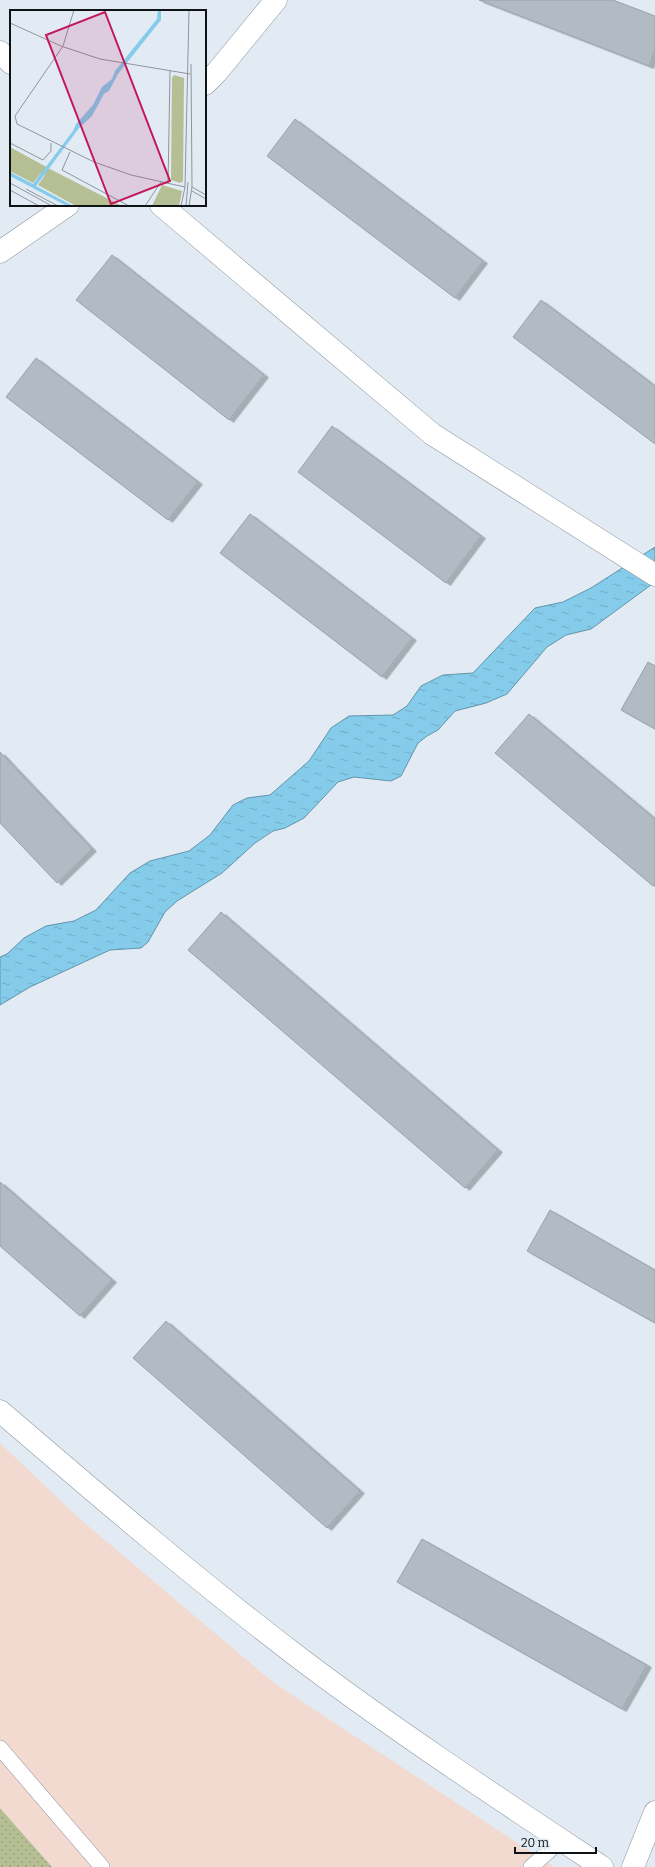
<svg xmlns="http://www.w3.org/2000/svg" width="655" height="1867" font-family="Bitter,serif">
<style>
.commercial{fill:#f2dad1}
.park{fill:url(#park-dots)}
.water{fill:url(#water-ripples);stroke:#6294aa}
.building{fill:#b2bbc4;stroke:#9aa2ab;filter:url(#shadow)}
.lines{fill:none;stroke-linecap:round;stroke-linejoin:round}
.service-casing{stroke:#8d969f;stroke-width:16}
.tertiary-casing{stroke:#8d969f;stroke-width:23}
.service{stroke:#fff;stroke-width:15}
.tertiary{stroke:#fff;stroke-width:22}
.inset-road{fill:none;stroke:#8e959b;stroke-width:1}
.view{fill:#c2185b;fill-opacity:0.15;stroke:#c2185b;stroke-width:2}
.inset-edge{fill:none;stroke:#101316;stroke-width:2}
</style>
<defs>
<pattern id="park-dots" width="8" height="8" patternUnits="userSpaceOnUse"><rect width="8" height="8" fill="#b6be94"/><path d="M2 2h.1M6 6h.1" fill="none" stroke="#9ba27f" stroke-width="1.8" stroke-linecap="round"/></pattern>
<pattern id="water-ripples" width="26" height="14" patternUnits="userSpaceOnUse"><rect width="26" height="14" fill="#85cbea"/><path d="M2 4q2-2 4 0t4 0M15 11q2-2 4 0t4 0" fill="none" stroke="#72adc8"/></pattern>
<filter id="shadow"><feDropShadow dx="4.5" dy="2.5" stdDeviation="0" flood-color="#0004"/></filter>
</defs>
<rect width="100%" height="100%" fill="#e2ebf4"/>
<!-- commercial -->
<polygon class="commercial" points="0,1443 80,1519 274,1683 554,1867 52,1867 0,1808"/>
<!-- park -->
<polygon class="park" points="0,1808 52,1867 0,1867"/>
<!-- water -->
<polygon class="water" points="655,547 655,582 591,629 566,635 547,647 507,694 486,703 455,711 438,730 427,736 418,743 401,776 391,781 354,777 338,782 304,818 285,828 273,831 255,843 222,873 177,901 165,912 148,942 141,948 110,950 30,987 0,1005 0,957 7,954 24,938 46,926 74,921 96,910 130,873 150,861 189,851 210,835 233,805 247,798 270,795 309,761 331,728 349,716 393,715 407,706 421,686 443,675 473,673 535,608 563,602 591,588"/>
<!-- building -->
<g class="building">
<polygon points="479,0 613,0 655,16 655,50 649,66"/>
<polygon points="295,119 483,261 455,298 267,156"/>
<polygon points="112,255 264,375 229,420 76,300"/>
<polygon points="541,300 655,386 655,444 513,337"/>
<polygon points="36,358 198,482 168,520 6,397"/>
<polygon points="332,426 481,536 446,583 298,472"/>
<polygon points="250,514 412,638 382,677 220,553"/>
<polygon points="648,662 655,666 655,729 621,710"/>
<polygon points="529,714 655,819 655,884 653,886 495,753"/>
<polygon points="0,752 92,849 57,883 0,823"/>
<polygon points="221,912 498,1150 465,1188 188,950"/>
<polygon points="0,1182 112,1280 80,1316 0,1246"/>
<polygon points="550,1210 655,1270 655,1323 527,1251"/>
<polygon points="166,1321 360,1491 327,1528 133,1358"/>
<polygon points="422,1539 647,1665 622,1709 397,1582"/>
</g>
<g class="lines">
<!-- service casing -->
<g class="service-casing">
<g id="service">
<polyline points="0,1748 102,1867"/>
<polyline points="531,1867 561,1840"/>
</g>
</g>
<!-- tertiary casing -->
<g class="tertiary-casing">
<g id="tertiary">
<polyline points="0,52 11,63"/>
<polyline points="205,84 217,72 276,0"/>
<polyline points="161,205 432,434 655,575"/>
<polyline points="0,252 68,205"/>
<path d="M 0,1411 C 99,1496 198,1581 302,1660 C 399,1733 501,1800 602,1867"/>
<polyline points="633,1867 655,1812"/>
</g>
</g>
<!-- service -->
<use href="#service" class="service"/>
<!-- tertiary -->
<use href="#tertiary" class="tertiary"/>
</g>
<!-- overview -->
<g transform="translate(10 10)">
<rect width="196" height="196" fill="#e2ebf4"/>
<path d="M 164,65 L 174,68 L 173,171 L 170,173 L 161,170 L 162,68 Z" fill="#b6be94"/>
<path d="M 0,137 L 40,159 L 112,196 L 66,196 L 28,175 L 35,165 L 31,163 L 23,173 L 0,161 ZM 152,175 L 172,181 L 169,196 L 142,196 Z" fill="#b6be94"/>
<path d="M 148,0 L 151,0 L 151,10 L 108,64 L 99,81 L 94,84 L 82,106 L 69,118 L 26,176 L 63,196 L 57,196 L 0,166 L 0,162 L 23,174 L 63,121 L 66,114 L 83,95 L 92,77 L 102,69 L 105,61 L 147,9 Z" fill="#85cbea"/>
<path class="inset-road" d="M 64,0 L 53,36 L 5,106 L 7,114 L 84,152 L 121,165 L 175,177M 0,13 L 51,36 L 90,49 L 180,64M 0,133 L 33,150 L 41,141 L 41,133M 60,142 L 52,160 L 119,196M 0,173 L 42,196M 158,174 L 160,61M 182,177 L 196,185M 16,179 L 48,196M 0,180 L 29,196M 182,181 L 196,189M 135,196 L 151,172M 171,196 L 175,177 L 179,0M 176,196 L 178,172M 179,196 L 182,177 L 181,54"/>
<path class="view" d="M 95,2 L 160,171 L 101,194 L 36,25 Z"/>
<rect width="196" height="196" class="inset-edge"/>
</g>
<!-- scale -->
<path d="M515 1847v6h81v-6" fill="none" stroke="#101316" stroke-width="2"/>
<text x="521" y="1847" font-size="12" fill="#101316" stroke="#e2ebf4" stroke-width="3" paint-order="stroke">20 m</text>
</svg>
